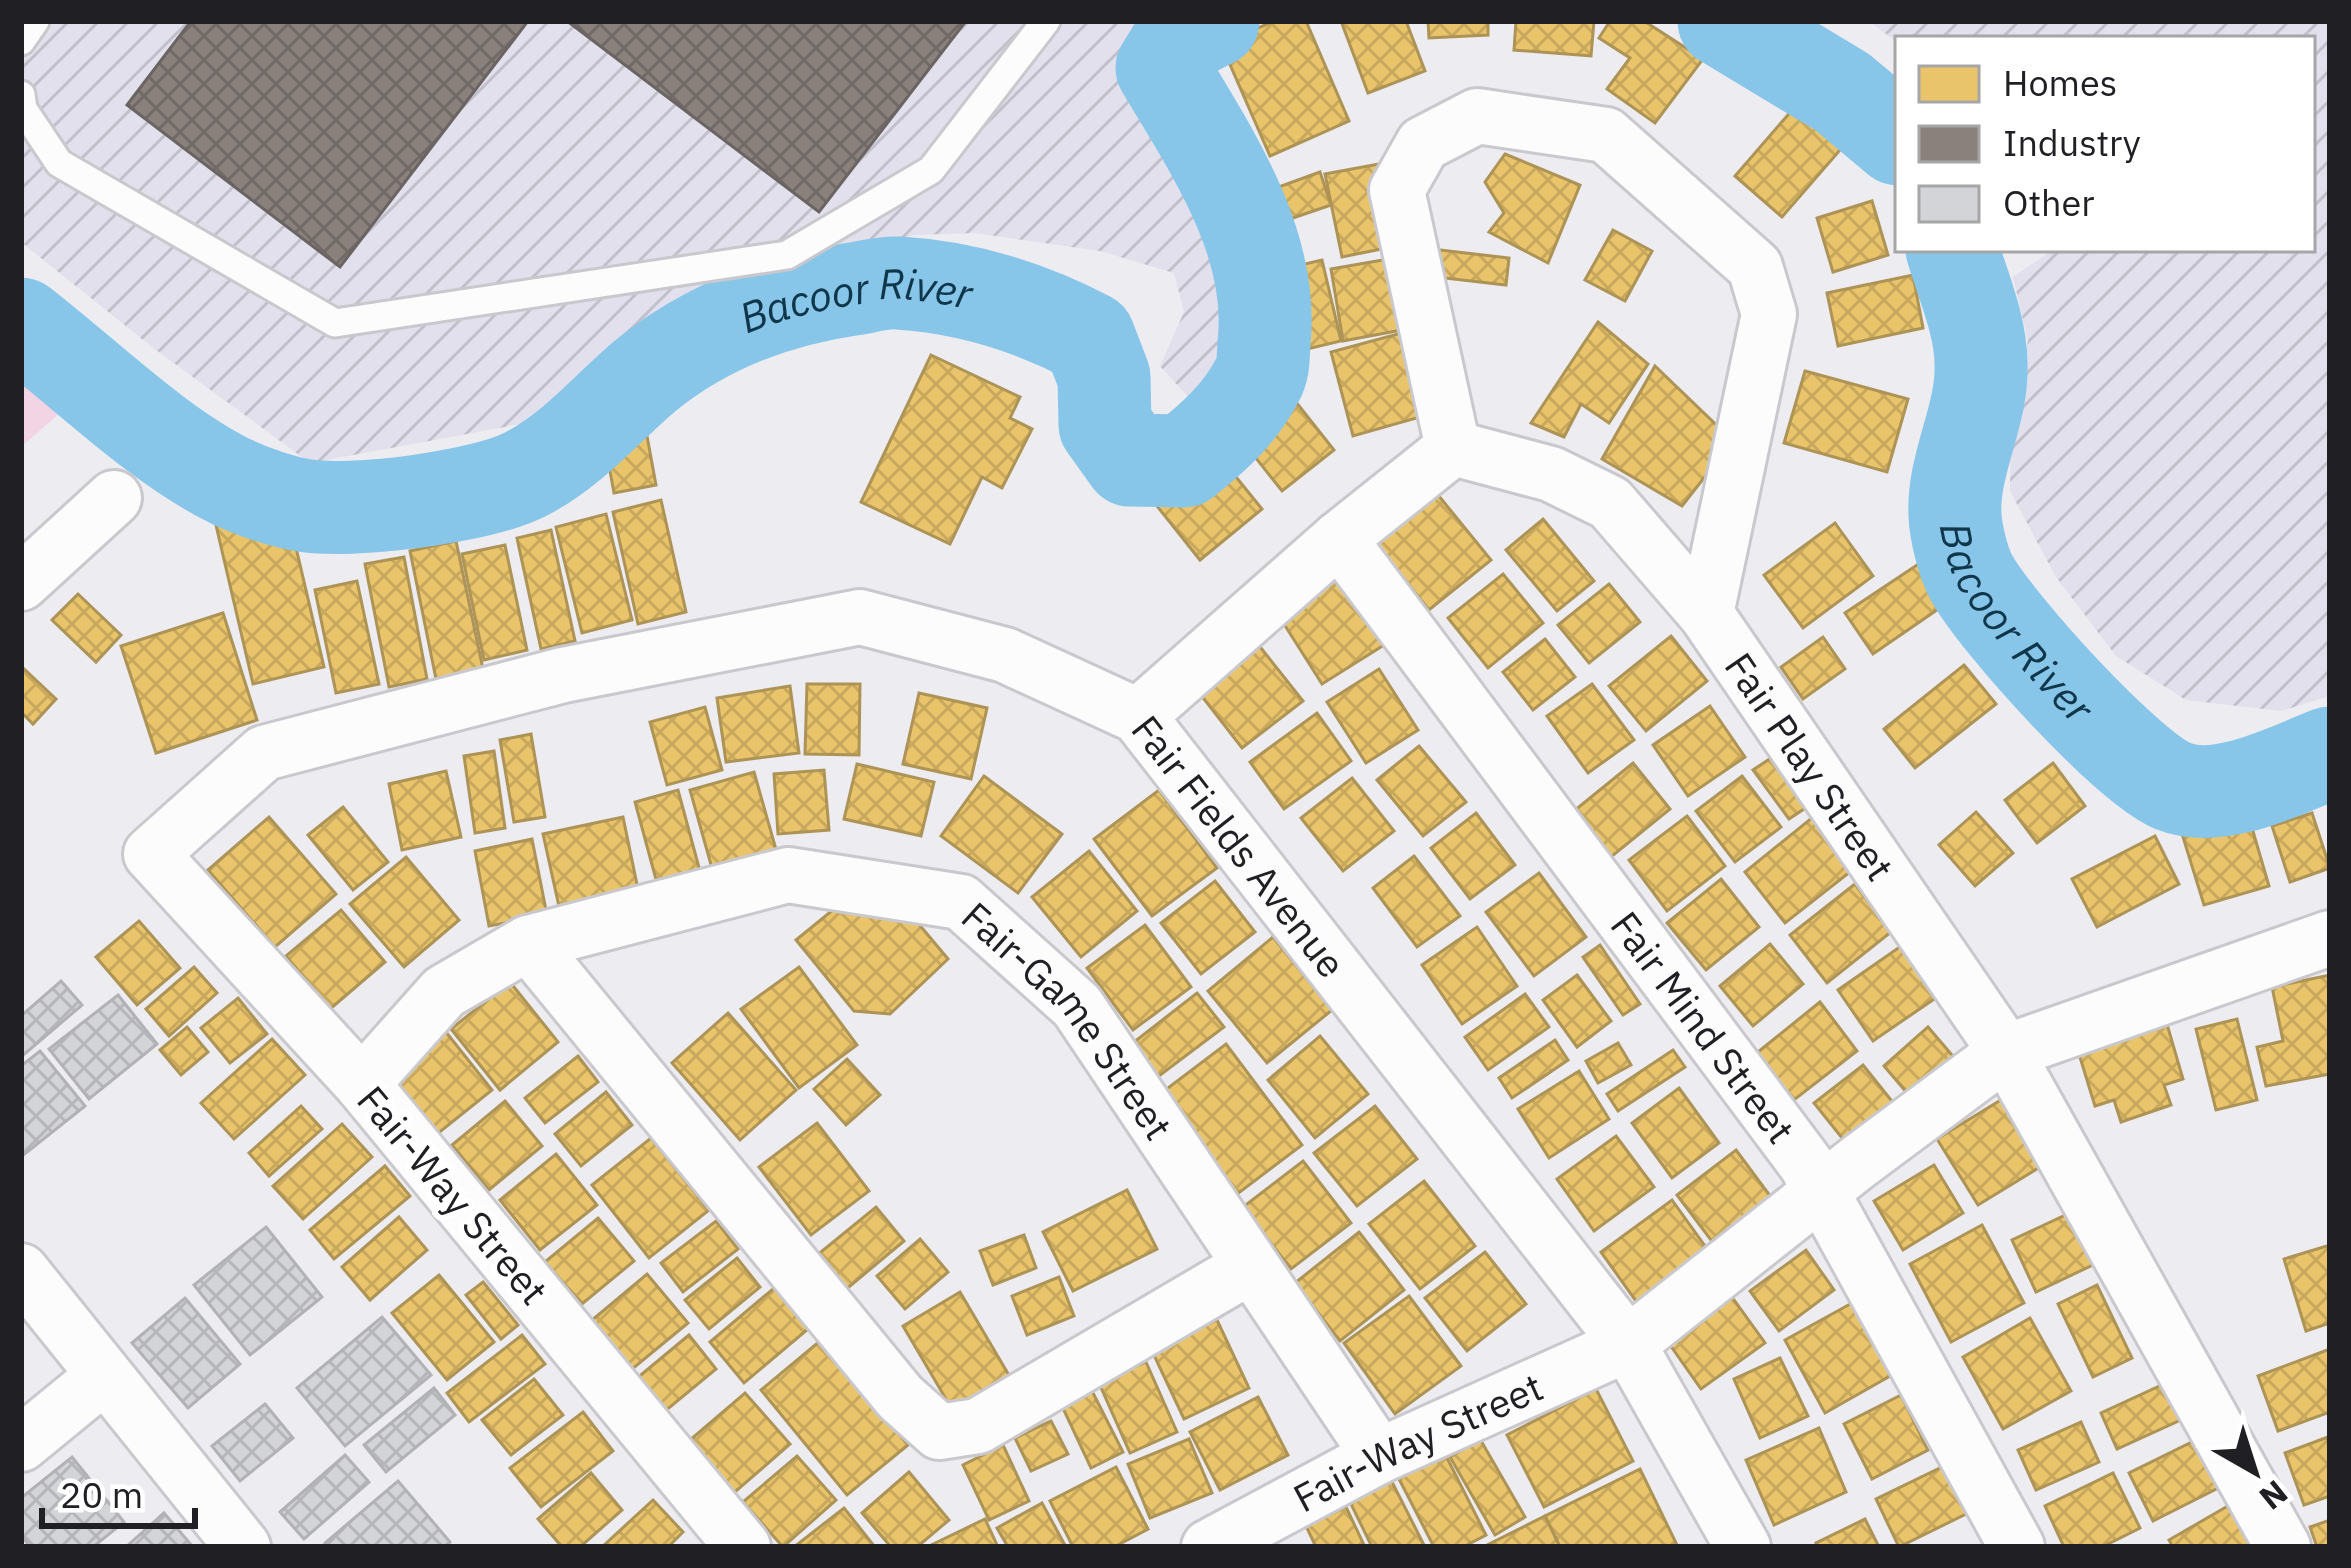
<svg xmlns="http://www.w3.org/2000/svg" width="2351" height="1568" font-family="'IBM Plex Sans',sans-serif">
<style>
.industrial{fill:url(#industrial-furrows)}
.park{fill:#f3d4e5}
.homes{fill:url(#homes-cross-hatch);stroke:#ad9355;stroke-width:3}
.industry{fill:url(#industry-cross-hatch);stroke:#6a6462;stroke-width:3}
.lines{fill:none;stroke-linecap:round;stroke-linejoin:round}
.river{stroke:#88c6e9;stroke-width:93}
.building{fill:url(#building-cross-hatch);stroke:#b2b2b6;stroke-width:3}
.service-casing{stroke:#c9c8cd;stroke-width:33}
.minor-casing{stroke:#c9c8cd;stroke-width:60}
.service{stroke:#fcfcfd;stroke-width:27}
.minor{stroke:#fcfcfd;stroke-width:54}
.labels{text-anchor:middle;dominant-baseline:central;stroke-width:12;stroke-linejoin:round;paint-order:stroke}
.street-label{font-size:39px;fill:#202024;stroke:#fff}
.water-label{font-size:42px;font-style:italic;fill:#0f364a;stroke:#fff}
</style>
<defs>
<pattern id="industrial-furrows" width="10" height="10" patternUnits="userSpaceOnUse" patternTransform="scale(3)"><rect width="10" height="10" fill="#e1e0ec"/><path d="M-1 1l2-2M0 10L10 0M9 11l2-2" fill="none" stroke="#c1c0ca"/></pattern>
<pattern id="homes-cross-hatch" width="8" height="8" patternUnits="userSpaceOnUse" patternTransform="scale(3)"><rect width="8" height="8" fill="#e9c46a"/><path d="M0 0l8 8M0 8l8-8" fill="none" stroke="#c8a85c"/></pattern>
<pattern id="industry-cross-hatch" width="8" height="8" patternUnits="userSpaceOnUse" patternTransform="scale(3)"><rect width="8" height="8" fill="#8a817c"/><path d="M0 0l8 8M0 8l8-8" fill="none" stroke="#706965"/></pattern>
<pattern id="building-cross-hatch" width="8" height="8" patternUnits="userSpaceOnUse" patternTransform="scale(3)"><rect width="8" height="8" fill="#d3d4d8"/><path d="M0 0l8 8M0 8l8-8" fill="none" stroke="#b5b6b9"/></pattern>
</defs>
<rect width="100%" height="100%" fill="#ececf1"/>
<!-- industrial -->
<g class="industrial">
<polygon points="21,21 1139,21 1123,50 1215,211 1239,322 1194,403 1160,366 1184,312 1174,273 1100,251 975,233 914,235 669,308 542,420 310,463 152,347 21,242"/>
<polygon points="1869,21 2330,21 2330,696 2281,711 2186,700 2116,656 2056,577 2010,491 2011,405 2028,341 2013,277 2054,249 2312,249 2312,39 1898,39 1898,43"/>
</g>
<!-- park -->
<polygon class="park" points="21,364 62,411 21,447"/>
<!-- homes -->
<g class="homes">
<polygon points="1274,21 1306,21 1349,121 1270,156 1221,44"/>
<polygon points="1341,21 1406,21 1425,71 1368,93"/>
<polygon points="1428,21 1488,21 1488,35 1429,38"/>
<polygon points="1516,21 1594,21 1591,56 1514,50"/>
<polygon points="1610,21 1644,21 1703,59 1655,123 1607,89 1630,58 1599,38"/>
<polygon points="1800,101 1847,142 1782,217 1735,176"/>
<polygon points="1505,154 1580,185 1548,263 1489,232 1504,213 1485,182"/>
<polygon points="1379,164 1396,246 1342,257 1325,174"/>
<polygon points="1320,172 1331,205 1281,222 1270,190"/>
<polygon points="1872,201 1888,255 1833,272 1817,218"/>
<polygon points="1613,230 1652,251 1625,301 1585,280"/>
<polygon points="1440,250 1509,258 1506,285 1436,277"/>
<polygon points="1394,258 1407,329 1343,341 1331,269"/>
<polygon points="1322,260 1341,341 1303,350 1283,269"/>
<polygon points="1913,275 1923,328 1838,346 1827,293"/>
<polygon points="1598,322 1648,364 1609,423 1581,404 1564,437 1531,423"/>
<polygon points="1405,332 1427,415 1353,436 1331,352"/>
<polygon points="931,355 1020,397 1010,418 1032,429 1002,488 982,477 950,544 861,502"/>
<polygon points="1655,366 1733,441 1682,506 1602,459"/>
<polygon points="1805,371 1908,399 1887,472 1784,443"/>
<polygon points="1288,392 1334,450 1282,491 1236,433"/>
<polygon points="643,414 656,485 614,493 601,422"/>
<polygon points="1219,456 1262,509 1200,560 1157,506"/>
<polygon points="495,490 503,524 420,544 412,509"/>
<polygon points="1434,490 1491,560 1429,610 1373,540"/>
<polygon points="661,500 686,612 638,624 613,512"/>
<polygon points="286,505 324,667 253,684 215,521"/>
<polygon points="606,514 632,620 582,633 556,527"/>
<polygon points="1543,519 1594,581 1557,611 1506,550"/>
<polygon points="1835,523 1873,576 1803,628 1764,575"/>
<polygon points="551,530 575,641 541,649 517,538"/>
<polygon points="456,541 483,669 436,679 410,551"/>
<polygon points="505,545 527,650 484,660 462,554"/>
<polygon points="404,557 427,679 389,687 365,564"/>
<polygon points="1920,563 1947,603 1873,654 1845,613"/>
<polygon points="1339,573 1384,645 1322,684 1277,613"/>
<polygon points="1503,574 1543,623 1488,668 1448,618"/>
<polygon points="357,581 379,684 336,693 315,590"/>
<polygon points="1609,584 1640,622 1589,663 1558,625"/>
<polygon points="78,594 121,635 96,662 52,620"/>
<polygon points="223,613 257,720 156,753 121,646"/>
<polygon points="1671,636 1707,681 1646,731 1609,686"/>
<polygon points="1823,637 1845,669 1803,699 1781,667"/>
<polygon points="1545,639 1575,677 1533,710 1503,672"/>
<polygon points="1257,643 1303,701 1242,748 1197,690"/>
<polygon points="1964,665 1996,704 1915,768 1884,729"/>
<polygon points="21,666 56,699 33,724 21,712"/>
<polygon points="1379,669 1418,730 1366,763 1327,702"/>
<polygon points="807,684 860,684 859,755 805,754"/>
<polygon points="1592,684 1634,740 1588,773 1547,716"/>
<polygon points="790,686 799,753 726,762 717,698"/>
<polygon points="919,693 987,708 971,779 903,764"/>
<polygon points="1710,706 1745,757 1688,796 1653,745"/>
<polygon points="705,707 722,770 667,785 650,722"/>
<polygon points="1317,713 1351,761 1284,809 1250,762"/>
<polygon points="531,734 545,817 514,822 500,740"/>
<polygon points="1419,746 1466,802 1423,836 1377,780"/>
<polygon points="494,751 505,828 475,833 464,756"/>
<polygon points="1771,758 1807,807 1789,819 1753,770"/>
<polygon points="1633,763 1670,809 1606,861 1569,815"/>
<polygon points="2053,763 2085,806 2037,843 2005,800"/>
<polygon points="857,764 934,782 921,836 844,819"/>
<polygon points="824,770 829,830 778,834 774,774"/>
<polygon points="446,771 461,837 402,850 389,784"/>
<polygon points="754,772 777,853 713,872 690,790"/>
<polygon points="984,776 1062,834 1018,893 941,836"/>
<polygon points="1742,776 1781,827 1735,862 1696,811"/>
<polygon points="1352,778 1394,831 1343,871 1301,818"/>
<polygon points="678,790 701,875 658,887 635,802"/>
<polygon points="1159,790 1217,868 1152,916 1094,839"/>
<polygon points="2245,804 2269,886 2204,905 2179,824"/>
<polygon points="343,807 388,862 353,890 308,835"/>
<polygon points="1976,812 2013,853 1975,886 1939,845"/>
<polygon points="1476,813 1515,865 1470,899 1431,848"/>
<polygon points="2312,813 2330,868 2290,882 2272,826"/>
<polygon points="1687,816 1725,866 1667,911 1629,860"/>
<polygon points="269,817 336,894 275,947 208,870"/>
<polygon points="623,817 639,894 560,911 543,834"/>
<polygon points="1813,817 1855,868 1785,923 1745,872"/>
<polygon points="2155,836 2179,884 2097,927 2072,879"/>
<polygon points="532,839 547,915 489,926 475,851"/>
<polygon points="1089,851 1137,911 1081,957 1032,897"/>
<polygon points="1414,856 1460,916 1417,947 1373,888"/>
<polygon points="406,857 459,920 404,967 350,904"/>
<polygon points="1539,873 1586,937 1534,976 1486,912"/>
<polygon points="1721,879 1759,927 1706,970 1667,923"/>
<polygon points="1215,881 1255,932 1201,974 1161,923"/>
<polygon points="1855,884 1891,932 1827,983 1790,935"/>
<polygon points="834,909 907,910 948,959 890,1014 854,1011 796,940"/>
<polygon points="341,910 385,962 330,1009 286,956"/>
<polygon points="139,921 180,968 137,1005 96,957"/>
<polygon points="1145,925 1191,987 1133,1030 1087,968"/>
<polygon points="1477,927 1517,986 1462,1024 1422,965"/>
<polygon points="1273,937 1332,1010 1267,1063 1208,991"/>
<polygon points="1770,944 1803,984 1753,1026 1720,986"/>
<polygon points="1904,944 1940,995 1873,1041 1838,990"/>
<polygon points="1600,945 1640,1004 1623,1015 1583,957"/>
<polygon points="194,967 217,993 169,1036 146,1009"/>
<polygon points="799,967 857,1045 799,1088 741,1009"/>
<polygon points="1577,975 1611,1021 1577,1047 1543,1000"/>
<polygon points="2330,975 2330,1074 2266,1086 2257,1047 2283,1041 2272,987"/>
<polygon points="510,982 558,1042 500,1090 451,1029"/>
<polygon points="1197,993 1224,1027 1155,1079 1129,1046"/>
<polygon points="1525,994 1549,1027 1488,1070 1465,1037"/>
<polygon points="238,998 267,1034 230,1063 201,1028"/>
<polygon points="1820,1002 1857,1051 1790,1103 1753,1056"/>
<polygon points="728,1013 796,1090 740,1140 672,1063"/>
<polygon points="2164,1014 2183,1079 2164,1085 2171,1105 2121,1122 2114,1100 2095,1106 2075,1041"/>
<polygon points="2237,1019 2257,1100 2216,1110 2196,1029"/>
<polygon points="187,1027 208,1052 181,1075 160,1050"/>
<polygon points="442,1027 492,1090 436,1135 386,1073"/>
<polygon points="1928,1027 1958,1062 1914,1101 1884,1066"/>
<polygon points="1320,1036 1368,1094 1315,1138 1268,1080"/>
<polygon points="272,1039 305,1075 234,1139 201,1103"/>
<polygon points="1555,1040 1568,1060 1512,1098 1499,1078"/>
<polygon points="1618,1043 1631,1065 1598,1083 1586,1061"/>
<polygon points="1226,1044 1302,1145 1236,1195 1160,1094"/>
<polygon points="1673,1050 1685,1067 1618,1111 1607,1094"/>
<polygon points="578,1056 598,1082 545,1123 525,1098"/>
<polygon points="847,1059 880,1095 846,1125 814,1089"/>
<polygon points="1863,1065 1899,1110 1850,1148 1814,1103"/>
<polygon points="1579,1071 1609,1119 1549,1158 1518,1109"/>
<polygon points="1679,1088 1719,1143 1672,1178 1632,1123"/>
<polygon points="606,1092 632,1125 581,1166 555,1134"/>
<polygon points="2004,1098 2045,1164 1978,1205 1937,1139"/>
<polygon points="505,1101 542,1146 489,1190 452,1145"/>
<polygon points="301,1106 322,1129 269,1176 249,1153"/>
<polygon points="1375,1106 1417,1159 1357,1206 1314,1153"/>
<polygon points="817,1123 869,1191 811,1235 759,1167"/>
<polygon points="342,1124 372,1157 303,1219 273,1186"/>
<polygon points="1616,1136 1654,1187 1594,1231 1557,1179"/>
<polygon points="651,1138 709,1210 649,1258 592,1185"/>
<polygon points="1736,1150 1779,1208 1720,1252 1677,1195"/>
<polygon points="556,1154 597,1205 540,1250 500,1200"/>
<polygon points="1303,1161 1351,1223 1291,1269 1243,1207"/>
<polygon points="1934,1165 1963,1213 1903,1250 1874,1201"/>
<polygon points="385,1166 410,1196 334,1259 310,1230"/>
<polygon points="1424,1181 1475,1246 1420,1289 1369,1224"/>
<polygon points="1127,1190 1157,1249 1073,1291 1043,1232"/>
<polygon points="1672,1200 1715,1260 1643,1311 1601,1252"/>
<polygon points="876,1207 904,1241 844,1291 816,1256"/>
<polygon points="2074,1211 2097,1263 2036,1292 2012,1240"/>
<polygon points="399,1217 427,1250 370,1300 342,1267"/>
<polygon points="598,1218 634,1261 582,1304 545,1262"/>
<polygon points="716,1221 738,1249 683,1292 661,1263"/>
<polygon points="1982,1225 2024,1303 1951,1342 1910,1264"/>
<polygon points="1359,1232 1404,1290 1340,1341 1295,1283"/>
<polygon points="1024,1235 1036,1268 993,1285 980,1251"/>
<polygon points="920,1239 948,1272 905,1309 877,1276"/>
<polygon points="2330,1245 2330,1323 2306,1331 2284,1259"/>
<polygon points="1806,1250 1834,1290 1779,1331 1750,1291"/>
<polygon points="1485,1252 1526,1304 1467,1351 1425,1298"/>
<polygon points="737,1258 760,1287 709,1329 685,1300"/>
<polygon points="647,1274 688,1323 625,1375 585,1326"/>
<polygon points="439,1275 494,1342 447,1380 392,1313"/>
<polygon points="1059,1277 1074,1316 1027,1335 1012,1296"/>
<polygon points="483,1282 518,1325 501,1339 466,1295"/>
<polygon points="2097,1285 2132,1358 2093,1377 2058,1304"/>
<polygon points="774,1288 808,1329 744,1383 710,1342"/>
<polygon points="960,1292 1010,1377 953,1411 903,1326"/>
<polygon points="1409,1296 1461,1366 1395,1414 1344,1343"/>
<polygon points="1732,1297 1765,1343 1701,1389 1668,1342"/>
<polygon points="1852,1303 1892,1375 1825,1413 1785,1340"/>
<polygon points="2030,1318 2071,1391 2003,1429 1963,1357"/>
<polygon points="1217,1320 1249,1388 1184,1419 1152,1351"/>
<polygon points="522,1335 545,1364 469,1422 447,1393"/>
<polygon points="689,1335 716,1369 658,1417 630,1384"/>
<polygon points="821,1340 908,1445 847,1495 761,1390"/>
<polygon points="2330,1349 2330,1412 2278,1431 2258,1376"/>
<polygon points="1780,1358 1808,1416 1760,1438 1734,1379"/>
<polygon points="1146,1362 1177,1432 1130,1453 1099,1383"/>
<polygon points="2179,1377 2196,1413 2117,1449 2101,1413"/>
<polygon points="534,1379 563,1415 511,1455 482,1420"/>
<polygon points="1091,1389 1123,1452 1091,1468 1061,1404"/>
<polygon points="1596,1389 1633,1461 1544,1507 1507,1435"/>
<polygon points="745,1393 790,1444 728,1498 683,1446"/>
<polygon points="1901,1395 1928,1450 1872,1479 1844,1424"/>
<polygon points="1258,1397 1288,1455 1220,1490 1190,1432"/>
<polygon points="583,1412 613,1451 541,1507 510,1468"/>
<polygon points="1051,1421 1068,1454 1031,1471 1015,1438"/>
<polygon points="2081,1422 2099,1462 2036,1490 2018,1450"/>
<polygon points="1819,1428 1846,1492 1774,1525 1746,1460"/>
<polygon points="2204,1436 2228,1483 2153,1521 2129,1473"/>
<polygon points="2328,1437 2330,1496 2304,1505 2285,1453"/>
<polygon points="1189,1439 1212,1493 1150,1518 1128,1464"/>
<polygon points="1480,1439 1525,1517 1495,1535 1450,1457"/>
<polygon points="1003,1445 1029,1501 989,1520 963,1465"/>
<polygon points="1442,1448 1486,1535 1463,1547 1434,1547 1396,1473"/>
<polygon points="797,1456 836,1500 783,1547 743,1502"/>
<polygon points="1944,1466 1968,1513 1899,1547 1876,1499"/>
<polygon points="1116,1467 1148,1529 1114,1547 1073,1547 1050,1501"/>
<polygon points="1640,1469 1678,1547 1560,1547 1545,1516"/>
<polygon points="909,1472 949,1520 917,1547 891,1547 862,1513"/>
<polygon points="591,1473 622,1510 580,1547 562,1547 538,1519"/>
<polygon points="2113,1473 2140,1528 2102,1547 2064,1547 2045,1506"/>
<polygon points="1390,1478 1425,1547 1372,1547 1349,1500"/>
<polygon points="653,1500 683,1532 668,1547 602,1547"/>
<polygon points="1042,1503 1066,1547 1008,1547 997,1528"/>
<polygon points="2233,1503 2258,1547 2173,1547 2169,1540"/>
<polygon points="1346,1507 1365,1547 1316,1547 1306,1526"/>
<polygon points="844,1508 875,1547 794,1547"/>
<polygon points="1545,1516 1560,1547 1483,1547"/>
<polygon points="985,1519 998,1547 927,1547"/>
<polygon points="1865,1519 1879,1547 1818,1547 1816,1543"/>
<polygon points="2330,1520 2330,1547 2317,1547 2310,1527"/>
</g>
<!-- industry -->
<g class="industry">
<polygon points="191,21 528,21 340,267 127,105"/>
<polygon points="567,21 966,21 819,212"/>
</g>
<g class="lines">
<!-- river -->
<g class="river">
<polyline points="1724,21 1842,92 1898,139"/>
<path id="s1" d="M 1952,249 C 1963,285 1981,326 1981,364 C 1983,416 1952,464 1955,516 C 1956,533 1963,562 1971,577 C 1997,624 2126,766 2173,786 C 2220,805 2286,770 2330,753"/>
<path id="s2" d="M 21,324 C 87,375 158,446 232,482 C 252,491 280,501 302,505 C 350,514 482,497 526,474 C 573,450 606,409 645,376 C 705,327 777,300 853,289 C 867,287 883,282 898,283 C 965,287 1030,307 1089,338 L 1104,377 L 1105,425 L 1130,460 L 1184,461 C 1214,437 1240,414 1258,379 C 1264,369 1263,355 1264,343 C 1275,243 1211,150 1162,68 L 1181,37 L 1213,21"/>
</g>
</g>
<!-- building -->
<g class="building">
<polygon points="61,981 82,1005 21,1057 21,1016"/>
<polygon points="118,995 157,1044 89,1099 49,1049"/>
<polygon points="40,1051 85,1106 21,1157 21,1066"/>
<polygon points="266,1227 322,1297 250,1355 194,1285"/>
<polygon points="185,1298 240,1364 188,1408 132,1343"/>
<polygon points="382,1317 431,1375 345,1446 297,1388"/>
<polygon points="434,1388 455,1415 386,1472 364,1445"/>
<polygon points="265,1404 293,1438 240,1481 212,1446"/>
<polygon points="345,1455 369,1482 304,1539 280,1512"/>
<polygon points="72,1457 124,1522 93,1547 30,1547 21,1535 21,1498"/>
<polygon points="398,1481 450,1542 444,1547 329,1547 325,1543"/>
<polygon points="164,1513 193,1547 126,1547"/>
</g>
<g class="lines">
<!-- service casing -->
<g class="service-casing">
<g id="service">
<polyline points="21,41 35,21"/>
<polyline points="21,95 23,109 59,163 335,323 787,255 931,170 1046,21"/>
</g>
</g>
<!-- minor casing -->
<g class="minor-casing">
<g id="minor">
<polyline points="1453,448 1397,190 1423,144 1477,116 1606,135 1755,267 1769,314 1706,614"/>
<path id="s3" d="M 1339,539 L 1806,1164 L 2017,1547"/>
<polyline points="21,583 114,498"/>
<path id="s4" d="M 1138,716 L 1339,539 L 1453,448 L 1551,474 L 1610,503 L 1706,614 L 2006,1052 L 2283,1547"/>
<polyline points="528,943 900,1397 939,1432 978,1426 1249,1267"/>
<path id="s5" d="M 362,1084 L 444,992 L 528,943 L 788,875 L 961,902 L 1077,1006 L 1379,1456"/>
<polyline points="21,1271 243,1547"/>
<polyline points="21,1444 104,1376"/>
<path id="s6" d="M 743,1547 L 362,1084 L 151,854 L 264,753 L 563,675 L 860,617 L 1005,655 L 1138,716 L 1628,1344 L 1743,1547"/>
<path id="s7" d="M 1209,1547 L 1379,1456 L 1628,1344 L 1857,1163 L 2006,1052 L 2330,938"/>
</g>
</g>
<!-- service -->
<use href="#service" class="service"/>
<!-- minor -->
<use href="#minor" class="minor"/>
</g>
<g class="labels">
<!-- street labels -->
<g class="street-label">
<text stroke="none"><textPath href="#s4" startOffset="912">Fair Play Street</textPath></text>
<text stroke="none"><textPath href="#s6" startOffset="2136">Fair Fields Avenue</textPath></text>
<text stroke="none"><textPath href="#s5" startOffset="825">Fair-Game Street</textPath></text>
<text stroke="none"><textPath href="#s3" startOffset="609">Fair Mind Street</textPath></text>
<text transform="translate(453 1195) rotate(50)">Fair-Way Street</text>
<text stroke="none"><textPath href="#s7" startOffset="234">Fair-Way Street</textPath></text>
</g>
<!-- water labels -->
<g class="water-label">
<text stroke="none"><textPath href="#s2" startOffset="951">Bacoor River</textPath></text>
<text stroke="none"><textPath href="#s1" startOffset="399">Bacoor River</textPath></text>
</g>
</g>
<!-- border -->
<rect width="2351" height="1568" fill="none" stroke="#202024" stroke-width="48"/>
<!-- legend -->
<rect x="1895" y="36" width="420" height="216" fill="#ffffff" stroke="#a6a6a7" stroke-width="3"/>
<rect x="1919" y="66" width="60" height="36" fill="#e9c46a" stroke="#a6a6a7" stroke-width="3"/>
<text x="2003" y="96" font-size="36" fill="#202024">Homes</text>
<rect x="1919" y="126" width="60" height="36" fill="#8a817c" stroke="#a6a6a7" stroke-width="3"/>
<text x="2003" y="156" font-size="36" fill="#202024">Industry</text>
<rect x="1919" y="186" width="60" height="36" fill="#d3d4d8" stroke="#a6a6a7" stroke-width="3"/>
<text x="2003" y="216" font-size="36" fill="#202024">Other</text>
<!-- north arrow -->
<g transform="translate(2255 1472) rotate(141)" stroke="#ffffff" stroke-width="9" paint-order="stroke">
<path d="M0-9L21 45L0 30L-21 45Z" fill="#202024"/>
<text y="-18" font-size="33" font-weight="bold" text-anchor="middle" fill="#202024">N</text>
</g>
<!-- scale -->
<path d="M42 1508v18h153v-18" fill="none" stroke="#202024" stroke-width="6"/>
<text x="60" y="1508" font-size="36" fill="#202024" stroke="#ffffff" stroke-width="9" paint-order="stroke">20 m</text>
</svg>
